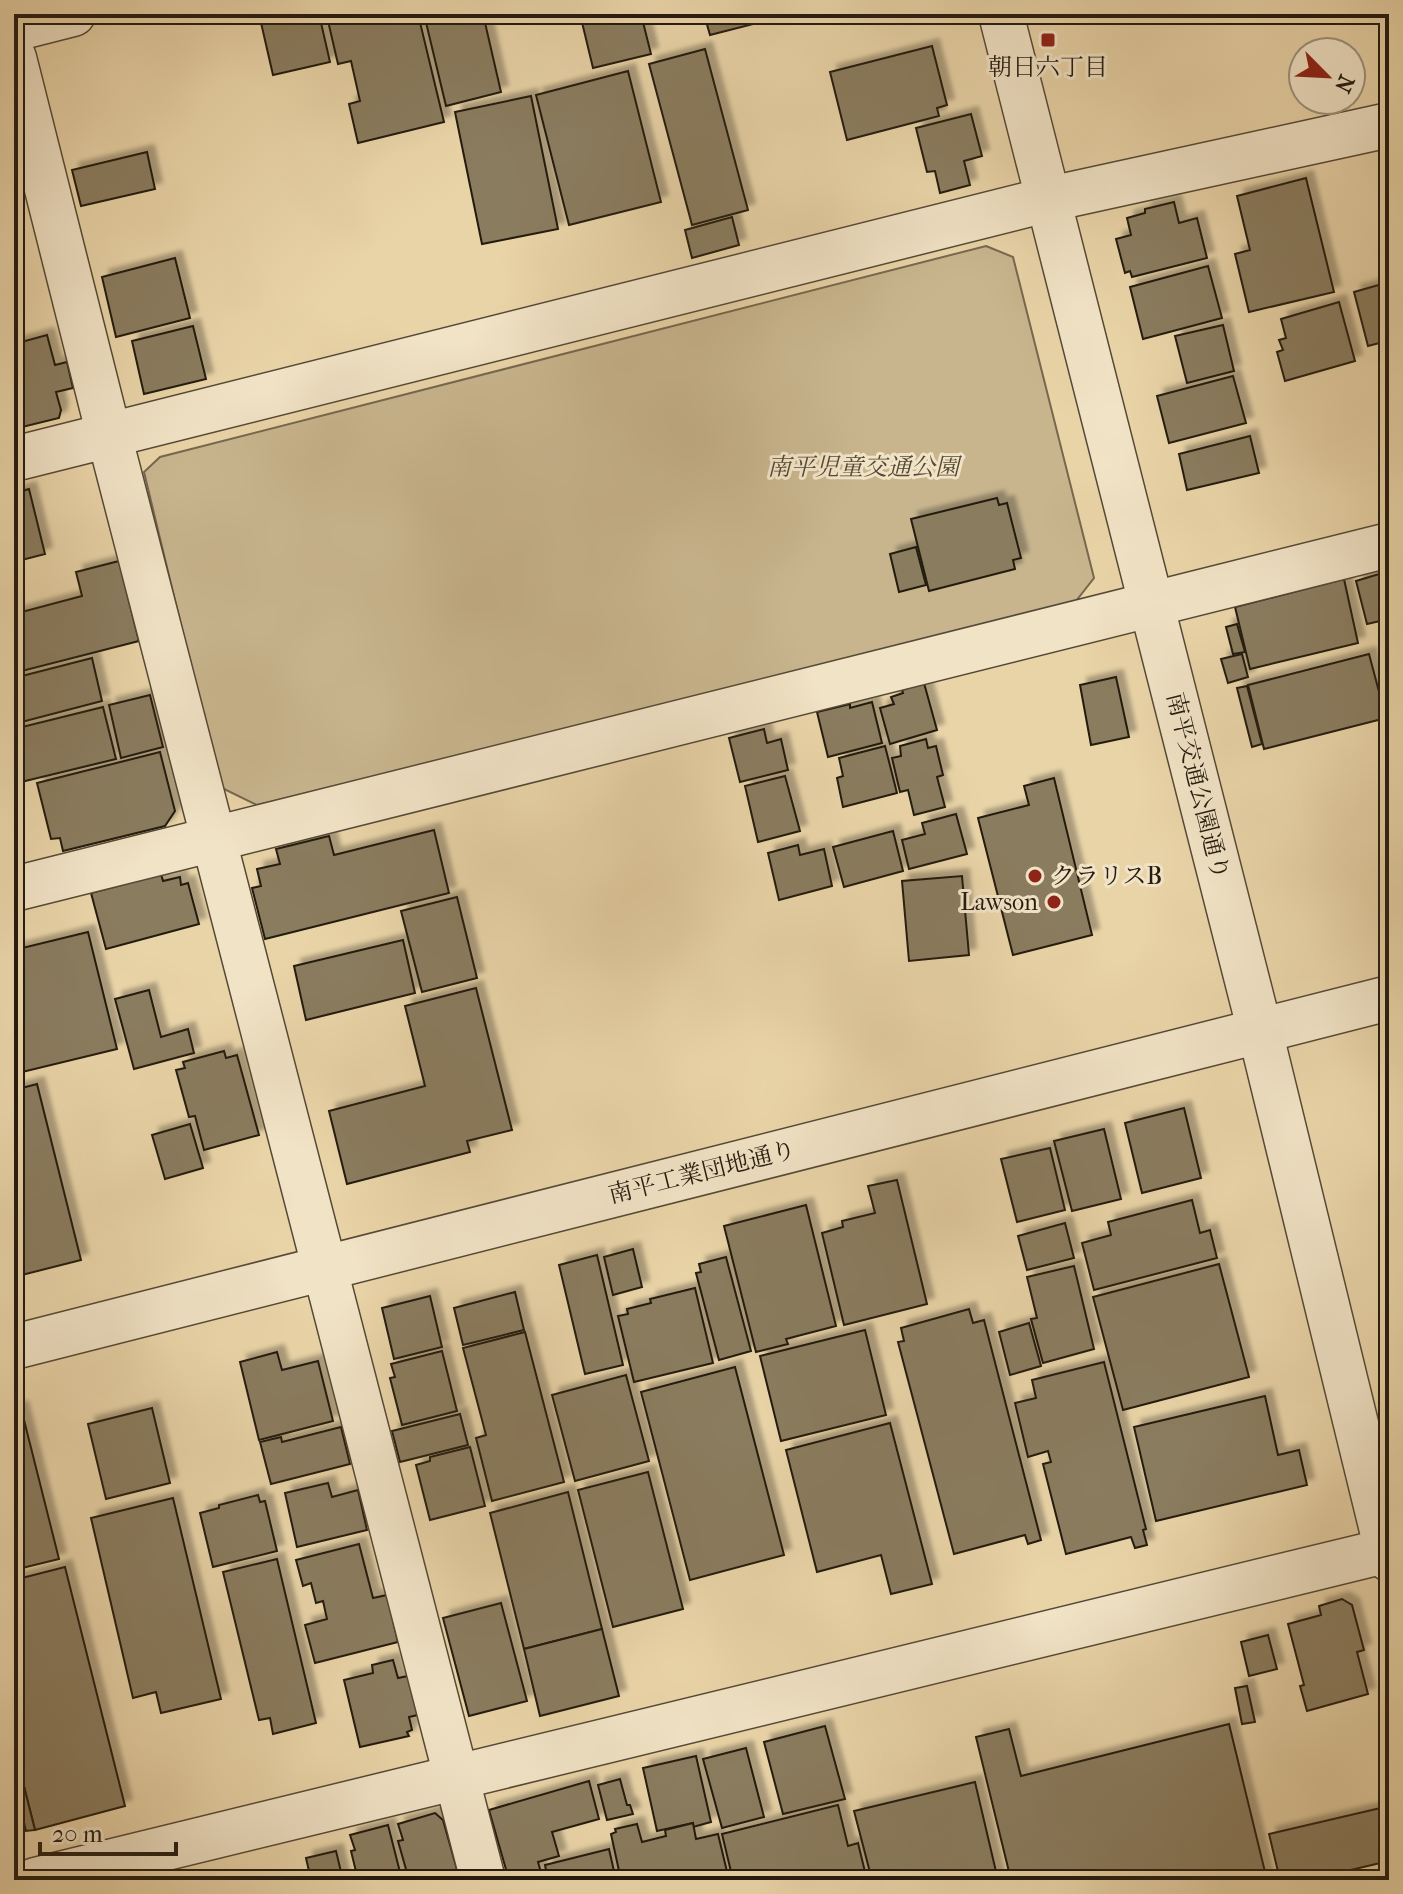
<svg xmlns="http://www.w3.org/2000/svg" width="1403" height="1894" font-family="'IM FELL French Canon','Noto Serif JP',serif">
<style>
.green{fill:#c8b58e;stroke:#76684f;stroke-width:2}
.building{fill:#8a7b5f;stroke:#241b10;stroke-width:2;filter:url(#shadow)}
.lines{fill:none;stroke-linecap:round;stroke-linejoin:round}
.minor-casing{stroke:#554936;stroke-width:47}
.minor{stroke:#f1e3c6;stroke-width:44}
.poi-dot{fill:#8f2418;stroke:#f1e3c6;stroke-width:3}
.labels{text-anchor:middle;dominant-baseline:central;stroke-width:6;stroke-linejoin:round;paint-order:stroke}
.poi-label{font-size:24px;fill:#241b10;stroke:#f1e3c6}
.park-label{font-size:24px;font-style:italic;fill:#554936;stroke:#f1e3c6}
.street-label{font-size:24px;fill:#241b10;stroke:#f1e3c6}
</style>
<defs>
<filter id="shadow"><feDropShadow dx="7" dy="-7" stdDeviation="2" flood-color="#0004"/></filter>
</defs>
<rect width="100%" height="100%" fill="#e9d4a8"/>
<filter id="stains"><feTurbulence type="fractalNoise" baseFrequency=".0025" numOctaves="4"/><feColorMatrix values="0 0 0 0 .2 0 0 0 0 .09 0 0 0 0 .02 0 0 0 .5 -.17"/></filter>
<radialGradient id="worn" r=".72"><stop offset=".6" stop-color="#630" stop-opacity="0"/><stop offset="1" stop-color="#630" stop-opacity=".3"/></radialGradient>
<!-- green -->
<polygon class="green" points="986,246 1013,257 1094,578 1072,606 257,805 220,787 144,472 160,457"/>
<!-- building -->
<g class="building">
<polygon points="259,14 319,14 330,62 273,75"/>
<polygon points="357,14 418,14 444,122 358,143 349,104 360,101 351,61 338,64 328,21"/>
<polygon points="424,14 483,14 501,92 446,106"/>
<polygon points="580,14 641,14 651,54 593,68"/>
<polygon points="704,14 792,14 710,35"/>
<polygon points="1248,14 1278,14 1250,22"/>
<polygon points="932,46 947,105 937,108 939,116 847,140 830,72"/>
<polygon points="705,49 748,210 692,225 649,64"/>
<polygon points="628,71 661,202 569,225 536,95"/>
<polygon points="531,96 558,229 482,244 455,112"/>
<polygon points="971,114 982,156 964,161 970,185 940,193 935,171 927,172 916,128"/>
<polygon points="147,152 155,189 81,206 72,170"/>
<polygon points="1306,178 1334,292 1249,312 1235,254 1250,250 1237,196"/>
<polygon points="1174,202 1179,223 1197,218 1207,258 1132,277 1130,271 1125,273 1116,239 1131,235 1127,218 1145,213 1145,209"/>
<polygon points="732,217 739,245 692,258 685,230"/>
<polygon points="175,258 190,318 116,337 102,277"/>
<polygon points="1208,266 1222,318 1143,339 1130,287"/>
<polygon points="1389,282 1389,348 1387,341 1368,346 1354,292"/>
<polygon points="1339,302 1355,361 1285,381 1277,352 1283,350 1279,340 1286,338 1281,319"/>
<polygon points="1223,325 1234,371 1187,383 1175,336"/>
<polygon points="193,326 206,379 144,394 132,341"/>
<polygon points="47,335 55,365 67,362 73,388 56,392 61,410 59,418 14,429 14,344"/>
<polygon points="1233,376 1246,423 1169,443 1157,396"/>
<polygon points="1389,411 1389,447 1380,414"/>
<polygon points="1250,436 1259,473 1187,490 1179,454"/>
<polygon points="29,489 45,554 14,562 14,493"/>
<polygon points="997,498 999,505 1007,503 1021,558 1013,560 1015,569 929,591 911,519"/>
<polygon points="916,547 926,585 899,592 890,554"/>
<polygon points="119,561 139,641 14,673 14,614 82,596 76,572"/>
<polygon points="1389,571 1389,619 1367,624 1356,581"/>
<polygon points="1344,579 1358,643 1250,669 1235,607"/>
<polygon points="1237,624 1245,652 1233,654 1226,627"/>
<polygon points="1389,637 1389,666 1386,667 1379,639"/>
<polygon points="1242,654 1248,677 1228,683 1221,659"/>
<polygon points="1369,654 1386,718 1264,749 1248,685"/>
<polygon points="92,658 102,701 14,724 14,678"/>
<polygon points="1116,677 1129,737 1091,745 1080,685"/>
<polygon points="924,683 937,730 890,744 880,708 894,704 891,697 903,693 902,690"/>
<polygon points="1247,686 1262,744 1252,747 1237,688"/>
<polygon points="150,695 163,747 121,758 109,705"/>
<polygon points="872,702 882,743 828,757 817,712 850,704 850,708"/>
<polygon points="103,707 116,759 21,782 14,753 14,729"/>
<polygon points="764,729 767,743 781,739 788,770 740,782 729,738"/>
<polygon points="926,739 928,748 936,746 943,775 937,777 945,807 914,815 908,790 900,792 892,758 901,756 900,746"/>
<polygon points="885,746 897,793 843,807 837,778 843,776 839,758"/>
<polygon points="160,752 175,811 165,826 63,851 60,838 51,839 37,783"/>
<polygon points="785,776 800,831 758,842 745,786"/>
<polygon points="1054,778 1092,935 1013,955 978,818 1029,805 1024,786"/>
<polygon points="956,814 967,854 909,869 902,840 925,834 922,823"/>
<polygon points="434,830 449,893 265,939 252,888 261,886 257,869 280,864 276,849 329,836 334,855"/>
<polygon points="893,831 903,871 844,887 833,847"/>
<polygon points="798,845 800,855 824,849 832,886 779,900 768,853"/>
<polygon points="161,874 163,881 180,877 181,885 188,883 199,924 106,949 91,893"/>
<polygon points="962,876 969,955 909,961 902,881"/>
<polygon points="457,897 477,978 422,992 401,911"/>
<polygon points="88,932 117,1049 14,1074 14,950"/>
<polygon points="403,940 415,993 306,1020 294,966"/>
<polygon points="476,988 512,1130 467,1141 470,1152 347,1184 329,1111 425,1086 405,1006"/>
<polygon points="149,990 161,1037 188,1029 194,1053 134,1069 115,999"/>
<polygon points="224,1051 226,1058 237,1055 259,1135 204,1150 195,1116 189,1117 176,1070 185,1068 183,1062"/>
<polygon points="37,1084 81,1260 14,1277 14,1090"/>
<polygon points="1184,1108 1201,1178 1142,1193 1125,1123"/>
<polygon points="190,1124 203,1168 165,1179 152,1135"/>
<polygon points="1104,1129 1121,1199 1072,1211 1054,1141"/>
<polygon points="1050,1148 1065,1210 1017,1222 1001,1159"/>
<polygon points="897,1180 927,1304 844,1325 822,1233 843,1227 842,1221 875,1213 868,1186"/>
<polygon points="1192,1200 1200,1233 1210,1230 1217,1258 1094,1290 1082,1243 1111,1235 1108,1222"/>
<polygon points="806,1205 836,1326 786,1339 788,1344 756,1352 724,1226"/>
<polygon points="1065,1223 1074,1258 1027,1270 1018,1236"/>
<polygon points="633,1249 642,1287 613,1295 604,1257"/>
<polygon points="597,1255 623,1365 585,1374 559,1265"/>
<polygon points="726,1257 751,1351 719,1360 696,1273 701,1272 699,1264"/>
<polygon points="1219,1264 1249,1377 1123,1410 1093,1297"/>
<polygon points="1074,1266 1094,1349 1043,1363 1031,1319 1037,1318 1027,1277"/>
<polygon points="695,1288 713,1363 634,1382 618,1316 628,1314 627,1309 651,1303 650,1299"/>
<polygon points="515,1292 524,1330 463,1345 454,1308"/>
<polygon points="430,1296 442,1347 394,1359 382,1308"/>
<polygon points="969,1309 973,1323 984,1320 1041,1540 1028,1544 1025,1535 954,1554 898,1342 904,1341 901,1328"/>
<polygon points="1029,1323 1041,1366 1010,1375 999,1332"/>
<polygon points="865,1330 886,1415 781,1441 760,1356"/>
<polygon points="525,1332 564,1482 492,1501 476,1438 486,1435 463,1348"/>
<polygon points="442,1351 457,1411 402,1425 390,1378 395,1377 391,1364"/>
<polygon points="277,1352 282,1370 318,1361 333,1421 259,1440 240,1362"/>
<polygon points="1104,1362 1146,1529 1143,1530 1147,1545 1135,1548 1131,1537 1066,1554 1043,1464 1051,1462 1048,1451 1028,1457 1015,1403 1036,1398 1032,1380"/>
<polygon points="735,1367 784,1555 690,1580 641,1392"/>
<polygon points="626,1375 649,1461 575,1481 552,1395"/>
<polygon points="1265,1396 1278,1455 1299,1450 1307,1485 1156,1521 1134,1427"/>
<polygon points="21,1408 59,1559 14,1570 14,1410"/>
<polygon points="152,1408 170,1483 106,1499 88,1424"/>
<polygon points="460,1414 468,1445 400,1462 392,1431"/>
<polygon points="890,1423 932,1584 891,1594 881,1555 817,1572 786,1450"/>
<polygon points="341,1427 350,1464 271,1484 260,1442 281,1437 282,1442"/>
<polygon points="470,1447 485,1506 430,1520 416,1465 430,1461 430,1457"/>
<polygon points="648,1472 683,1609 613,1627 578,1490"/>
<polygon points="328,1483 332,1497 358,1490 367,1530 297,1547 285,1493"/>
<polygon points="568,1492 602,1629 524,1649 490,1513"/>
<polygon points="258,1495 260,1502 265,1501 277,1551 213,1567 200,1513 219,1508 219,1505"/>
<polygon points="173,1498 221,1699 161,1713 156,1692 133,1698 91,1518"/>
<polygon points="359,1544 373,1598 387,1595 398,1642 315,1663 305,1625 327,1619 323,1601 316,1603 311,1583 303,1586 296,1560"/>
<polygon points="277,1559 316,1723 273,1734 270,1718 259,1720 223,1572"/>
<polygon points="65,1567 125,1806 35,1830 14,1747 14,1580"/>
<polygon points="1342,1599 1352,1605 1364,1650 1357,1652 1368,1694 1307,1711 1300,1686 1304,1685 1288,1624 1321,1615 1319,1606"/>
<polygon points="501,1603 527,1701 469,1716 443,1618"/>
<polygon points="602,1629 619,1696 540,1716 524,1649"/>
<polygon points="1268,1635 1277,1669 1249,1676 1241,1642"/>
<polygon points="393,1660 398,1678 408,1676 418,1715 409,1717 412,1730 407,1732 409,1736 360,1747 344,1680 373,1673 372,1665"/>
<polygon points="1247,1686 1255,1722 1242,1724 1235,1688"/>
<polygon points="1229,1724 1267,1880 1011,1880 976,1737 1009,1729 1021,1776"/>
<polygon points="825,1726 845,1799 783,1814 764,1742"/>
<polygon points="14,1747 35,1830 26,1831 14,1781"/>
<polygon points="746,1748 764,1817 722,1828 703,1759"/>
<polygon points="696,1756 711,1822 693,1827 693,1823 657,1831 643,1768"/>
<polygon points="620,1779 627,1805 630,1805 633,1814 607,1820 598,1785"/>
<polygon points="589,1781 599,1819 552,1832 559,1856 538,1862 542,1876 528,1880 509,1880 489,1810"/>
<polygon points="975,1782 998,1880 872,1880 854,1811"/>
<polygon points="838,1805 848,1846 858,1843 867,1880 733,1880 722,1834"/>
<polygon points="1389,1806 1389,1841 1385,1842 1389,1861 1308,1880 1280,1880 1269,1834"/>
<polygon points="435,1813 443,1820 460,1880 409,1880 398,1841 403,1840 398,1824"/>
<polygon points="693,1823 696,1839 718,1834 729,1880 621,1880 611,1834 616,1832 615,1829 637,1824 642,1842 666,1836 665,1830"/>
<polygon points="388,1825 402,1880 358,1880 351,1851 355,1850 350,1835"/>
<polygon points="609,1849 616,1880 548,1880 545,1865"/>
<polygon points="336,1851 343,1880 311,1880 306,1858"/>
</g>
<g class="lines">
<!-- minor casing -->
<g class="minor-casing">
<g id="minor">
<polyline points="1001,14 1260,1031 1389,1559"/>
<polyline points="14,29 73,14"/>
<polyline points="14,58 109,435 483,1880"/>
<polyline points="14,459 1050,199 1389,125"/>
<polyline points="14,889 1389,545"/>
<polyline points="14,1347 1389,998"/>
<polyline points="35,1880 1389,1550"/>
</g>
</g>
<!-- minor -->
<use href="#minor" class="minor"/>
</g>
<!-- markers -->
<g class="poi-dot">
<rect x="1040" y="32" width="16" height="16" rx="4"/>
<circle cx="1035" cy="876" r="8"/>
<circle cx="1054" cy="902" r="8"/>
</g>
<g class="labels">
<!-- poi labels -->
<g class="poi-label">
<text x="1048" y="67">朝日六丁目</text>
<text x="1051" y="876" text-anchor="start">クラリスB</text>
<text x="1038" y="902" text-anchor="end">Lawson</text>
</g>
<!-- park labels -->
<g class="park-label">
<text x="863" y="467">南平児童交通公園</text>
</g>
<!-- street labels -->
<g class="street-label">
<text transform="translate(1198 786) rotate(76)">南平交通公園通り</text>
<text transform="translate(702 1172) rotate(-14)">南平工業団地通り</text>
</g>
</g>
<!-- margin -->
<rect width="1403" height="1894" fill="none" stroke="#e9d4a8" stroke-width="48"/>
<rect x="16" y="16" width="1371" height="1862" fill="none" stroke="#241b10" stroke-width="4"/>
<rect x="24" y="24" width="1355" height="1846" fill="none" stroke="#241b10" stroke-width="2"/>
<!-- north arrow -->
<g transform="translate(1327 76) rotate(114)"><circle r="38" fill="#f1e3c6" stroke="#9f937d" stroke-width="2"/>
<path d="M0-6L14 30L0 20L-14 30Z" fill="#8f2418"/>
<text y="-12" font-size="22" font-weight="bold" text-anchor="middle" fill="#241b10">N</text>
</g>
<!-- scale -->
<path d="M40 1842v12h136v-12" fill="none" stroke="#241b10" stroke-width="4"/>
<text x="52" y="1842" font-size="24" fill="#241b10" stroke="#f1e3c6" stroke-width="6" paint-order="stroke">20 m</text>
<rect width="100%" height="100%" filter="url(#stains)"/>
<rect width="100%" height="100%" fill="url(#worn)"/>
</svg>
